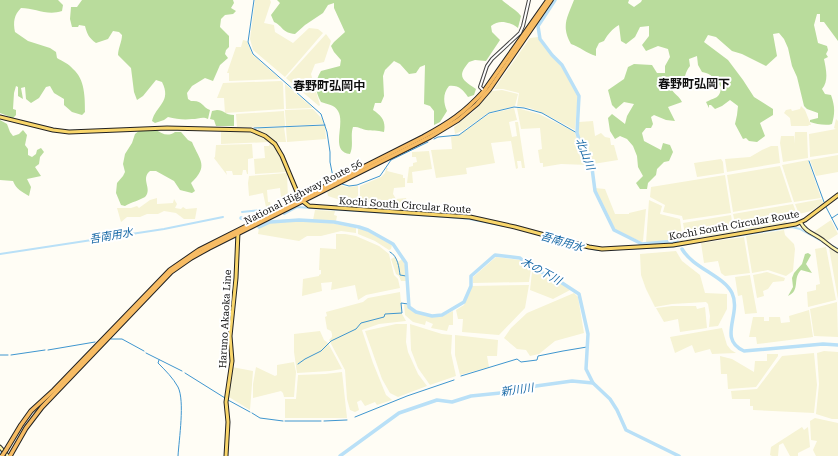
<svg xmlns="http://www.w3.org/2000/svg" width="838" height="456" font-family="'Roboto Serif','Noto Sans JP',serif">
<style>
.farmland{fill:#f6f3d4}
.forest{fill:#b9dc9c}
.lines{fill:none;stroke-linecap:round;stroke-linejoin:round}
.stream{stroke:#3f96cf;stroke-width:1}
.canal{stroke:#b9e0f7;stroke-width:2}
.river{stroke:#b9e0f7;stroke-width:3.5}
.tertiary-casing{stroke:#444;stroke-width:4}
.secondary-casing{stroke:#333;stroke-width:4.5}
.primary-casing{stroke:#222;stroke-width:5}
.trunk-casing{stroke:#222;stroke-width:5.5}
.tertiary{stroke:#fff;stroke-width:2}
.secondary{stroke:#fff6b0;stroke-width:2.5}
.primary{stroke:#f9d66b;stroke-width:3}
.trunk{stroke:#f7bc64;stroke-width:3.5}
.trunk-bridge-casing{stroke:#222;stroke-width:5.5;stroke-linecap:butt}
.trunk-bridge{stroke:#f7bc64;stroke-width:3.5}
.labels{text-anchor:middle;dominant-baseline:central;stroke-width:4;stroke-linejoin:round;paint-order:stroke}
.street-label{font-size:10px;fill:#111;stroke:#fff}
.water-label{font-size:11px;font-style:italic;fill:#1768a6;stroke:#fff}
.quarter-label{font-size:12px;font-weight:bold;fill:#111;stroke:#fff}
</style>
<rect width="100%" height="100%" fill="#fffdf5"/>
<!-- farmland -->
<g class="farmland">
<polygon points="255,0 270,0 271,2 264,23 274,25 275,32 293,43 309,28 318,29 323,33 285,77 253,50 250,39"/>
<polygon points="326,34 331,41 324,62 315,64 311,74 320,105 319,106 286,78"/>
<polygon points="538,37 552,57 561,66 578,96 575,130 545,114 530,108 517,106 519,93 503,89 494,89 530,38"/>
<polygon points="243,40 247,41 252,54 280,79 229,81 229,73 227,73 236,47 241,47"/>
<polygon points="281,81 283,83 284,109 225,113 224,98 217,98 223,83"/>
<polygon points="285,84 313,108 286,109"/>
<polygon points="502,90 518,94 515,106 488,113 464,130 455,134 454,127 474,111 492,91"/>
<polygon points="801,106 805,110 811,125 809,125 808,126 791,126 790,118 784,113 786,110 791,109 792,111 800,109"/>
<polygon points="514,108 517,120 509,122 512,137 517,136 515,122 518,122 525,168 522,168 521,161 517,161 518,168 516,169 511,141 491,143 495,163 466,168 467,174 436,178 431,150 452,149 451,137 459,135 489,114"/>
<polygon points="517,108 539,114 573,131 575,133 579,146 588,165 561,164 543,167 543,163 540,163 538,150 542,149 540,128 521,129"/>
<polygon points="313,109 322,119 324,124 286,126 285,110"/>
<polygon points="284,111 285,126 250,127 237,127 236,114"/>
<polygon points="836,119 838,121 838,153 810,157 809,134 836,129 834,128"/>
<polygon points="593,121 595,136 601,133 605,137 610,138 611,145 614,145 618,160 593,164 582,146 578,133 579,122"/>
<polygon points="325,125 326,139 287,142 286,127"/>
<polygon points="284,127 286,142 276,142 262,132 258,130 258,128"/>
<polygon points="221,130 243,131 256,133 264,137 269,142 221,144"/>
<polygon points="795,132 807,132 808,158 783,162 780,143 781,136 794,136 794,144"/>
<polygon points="270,143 272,143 276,149 287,172 255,174 254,159 265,158 264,146 269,146"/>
<polygon points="252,144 253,158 248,159 248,174 247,174 246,170 243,170 242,175 233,175 232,171 226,171 227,175 214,158 215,157 216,145"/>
<polygon points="771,146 778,146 780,163 727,172 725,159 750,157 762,150"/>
<polygon points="429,151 432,169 412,172 413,183 407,183 409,167 413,166 413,163 417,162 416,157 412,157 412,152"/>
<polygon points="838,155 838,172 816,176 810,160"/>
<polygon points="721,159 723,162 724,173 697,177 694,163"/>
<polygon points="808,160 821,198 794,202 782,165"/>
<polygon points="780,166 792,202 733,212 727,175"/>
<polygon points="386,168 388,168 387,171 403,175 403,178 405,178 405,187 394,188 393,194 396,199 406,198 407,202 400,202 400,206 407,206 408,211 395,210 395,207 389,206 386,200 384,200 383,202 360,202 360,186 381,177 385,173"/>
<polygon points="287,173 288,199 285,201 285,197 281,197 280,188 267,190 268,202 270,202 271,206 266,207 263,193 249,196 248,183 249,176"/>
<polygon points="725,175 731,213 683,220 682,216 663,212 665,205 650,197 651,187"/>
<polygon points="340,185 347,187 358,186 358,203 341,201 340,200 328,196 327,191"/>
<polygon points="595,188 605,189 615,214 629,214 629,213 646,209 643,241 642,242 615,230 596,192"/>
<polygon points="157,198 157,204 173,203 174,199 177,204 175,208 181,209 183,207 186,209 197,208 195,219 184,219 176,213 164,211 158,214 147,214 140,217 127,217 121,222 117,208 131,208 137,206 139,208 150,200"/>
<polygon points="822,199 823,203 822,204 811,211 799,214 795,204"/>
<polygon points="649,200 662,206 660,214 680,219 683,242 680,242 678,239 646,243"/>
<polygon points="793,204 797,215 786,219 787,224 737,232 733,214"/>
<polygon points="315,210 335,211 334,215 337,216 336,221 313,220"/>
<polygon points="731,215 734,232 686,240 683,223"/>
<polygon points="831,220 838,234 827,241 812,233"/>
<polygon points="298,221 331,223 356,228 356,233 341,231 321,236 307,236 299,241 258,234 259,228 270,223"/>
<polygon points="358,228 367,231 392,245 391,249 389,250 375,241 358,234"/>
<polygon points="784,230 785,235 794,244 795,249 793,271 786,276 768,270 752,273 746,236"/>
<polygon points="336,234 345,234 356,236 379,246 389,254 394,275 398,279 400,288 366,295 358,300 355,285 331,290 332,282 321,283 322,291 302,296 303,279 319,276 319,275 321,274 321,270 319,270 320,248 336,249"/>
<polygon points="744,237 750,273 725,276 721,273 718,261 704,263 701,243"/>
<polygon points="826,247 836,300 808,307 807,292 816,290 816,285 820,284 815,249"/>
<polygon points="829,248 838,253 838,299"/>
<polygon points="676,251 682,261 700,275 705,293 727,294 727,309 718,326 709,327 710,316 708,304 706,302 672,304 655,307 646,289 641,275 640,254"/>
<polygon points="395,257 398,262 402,259 405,265 406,281 401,281 399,276 396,274 391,259"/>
<polygon points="496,257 520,260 531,269 529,282 473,283 473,277"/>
<polygon points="532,272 553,278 572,289 553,299 530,290"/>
<polygon points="767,272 785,278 784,281 773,282 768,289 763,291 764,296 757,298 753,275"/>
<polygon points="750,275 757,313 745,314 742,295 738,296 735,277"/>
<polygon points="529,285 525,308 499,335 462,332 463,319 458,319 456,310 464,305 471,286"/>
<polygon points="400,292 402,314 406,321 379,324 362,330 373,363 386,395 392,400 377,405 375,402 365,406 361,400 357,402 359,410 355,412 350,410 347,399 345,370 329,340 332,337 332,334 331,331 327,329 325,317 327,316 326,312 363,302 368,298"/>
<polygon points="574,293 578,297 584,333 555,341 539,354 530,356 526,350 517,349 504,338 511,328 527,313"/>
<polygon points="837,302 838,337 814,336 810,309"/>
<polygon points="404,304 407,305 412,311 432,317 440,317 453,311 453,325 449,325 447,331 431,328 433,324 426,321 425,325 413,322 405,315"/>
<polygon points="672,306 696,306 697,309 705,307 707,328 680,332 678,319 664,322 656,308"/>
<polygon points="809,310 813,337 757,344 756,337 749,337 753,317 764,317 764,321 769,321 769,317 780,317 781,323 790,322 789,316"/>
<polygon points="396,324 407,324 406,342 408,352 418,374 427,386 398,397 390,393 382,379 365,331"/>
<polygon points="410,324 442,334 452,335 451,353 456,376 430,385 418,368 411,350"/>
<polygon points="722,328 727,345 731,350 736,353 712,354 710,349 695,353 692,345 675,353 670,337"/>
<polygon points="320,331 324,340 328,343 342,369 330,371 297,373 294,352 294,334"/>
<polygon points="455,335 498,340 497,356 487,356 489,367 460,375 455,355"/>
<polygon points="824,351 838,352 838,419 832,419 816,414 819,384 817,353"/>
<polygon points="814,353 817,385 814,413 753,410 753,406 750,406 750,399 732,399 731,391 757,389 782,356"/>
<polygon points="767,354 778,354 778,356 756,387 728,389 727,374 721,374 720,356 732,359 754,372 755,361 767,361"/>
<polygon points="294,362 296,372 294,397 284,397 283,393 281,391 253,398 253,384 256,367 275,376 277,375 277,365"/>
<polygon points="232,367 253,371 250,410 229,397"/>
<polygon points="342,372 347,418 285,418 285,399 296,399 298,375 325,374"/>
<polygon points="815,418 838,423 838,456 816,456 813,450 817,441 811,440 810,421"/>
<polygon points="802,427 804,430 808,427 810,447 798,453 798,456 790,456 783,443 779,445 778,456 772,456 770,455 771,447"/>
</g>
<!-- forest -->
<g class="forest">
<path d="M 0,0 L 58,0 L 63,5 L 62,11 C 47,16 35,8 21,8 C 14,15 13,22 15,32 L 28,41 L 50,48 L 56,52 L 57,58 C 62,61 69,64 73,69 C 85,79 85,98 85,112 L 82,115 L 72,112 L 64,105 L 64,99 L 54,93 L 50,86 L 46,87 L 39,98 L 31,103 L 26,99 L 25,87 L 21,88 L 23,99 L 18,96 L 18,87 L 16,86 L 14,93 L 13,109 L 16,110 L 16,115 L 13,118 L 0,113 Z"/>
<path d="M 82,0 L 233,0 L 234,3 L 231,8 L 236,11 L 233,14 L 225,15 L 221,19 L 220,27 L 229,36 L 229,47 L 226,50 L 225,54 L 228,58 L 220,65 L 213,81 L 205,78 L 192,86 L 187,93 L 188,99 L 191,101 C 203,100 201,106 210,110 L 208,119 C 203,116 198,119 192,119 C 184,120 176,119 168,117 L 164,120 L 155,123 L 152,121 C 156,105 172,102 162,82 L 156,80 L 143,96 L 137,100 L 134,92 L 131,68 L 118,55 C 118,48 122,42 122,35 L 119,32 L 113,31 L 108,39 L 96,43 C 89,38 87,34 85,26 L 79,25 L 78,27 L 72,27 L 70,19 L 71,7 L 77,7 Z"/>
<path d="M 277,0 L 502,0 C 508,6 516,9 521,16 L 518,28 C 510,22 499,19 491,26 L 492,32 L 500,40 L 486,61 L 475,60 L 469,62 C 456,77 463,80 476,89 L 474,95 L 468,97 C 463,90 459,85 449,86 C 443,93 443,102 447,111 L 440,122 L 434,125 L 434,111 L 430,106 L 424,104 L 425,65 L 420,67 L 416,73 L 409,74 L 400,64 L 394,61 L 385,70 L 383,76 L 384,96 L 381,103 L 375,103 L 373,110 C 382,116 386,121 384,132 C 377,130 372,131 366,130 C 360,129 361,127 353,127 C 350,136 354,145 350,154 C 329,152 346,124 338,111 C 335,105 327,104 321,102 C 315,91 314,82 321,71 L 340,66 L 341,60 L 334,52 L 331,46 L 334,42 L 345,32 L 334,8 L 334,3 L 328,5 L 323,13 L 305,25 L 295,34 C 282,33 283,26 274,22 L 271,15 L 280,3 Z"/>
<path d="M 574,0 L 629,0 L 628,3 L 634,7 L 641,2 L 642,0 L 838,0 L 838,41 L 824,22 L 820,22 L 820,14 L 817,14 L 814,25 L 818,43 L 827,46 L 828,50 L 826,54 L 828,57 L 824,59 C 826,69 829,81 822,89 L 825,94 L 831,95 C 835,106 835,113 832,124 C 826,126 816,124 810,122 L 810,120 L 818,118 L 818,113 L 807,109 L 804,106 L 797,77 L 792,66 L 788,48 L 784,39 L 779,33 L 773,34 L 777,56 L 766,66 L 742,54 L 732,51 L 716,37 L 708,35 L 704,42 L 728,60 L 743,80 L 754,97 L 773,109 L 773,115 L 760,123 L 765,136 L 757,142 L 749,141 L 746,138 L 743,139 L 735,124 L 737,115 L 738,106 L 730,100 L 722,106 L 715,109 L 711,105 L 709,105 L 709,108 L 706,102 C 715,97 720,99 721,87 C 716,80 711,73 702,72 L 698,65 L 697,56 L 689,59 L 690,66 C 685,72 685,78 682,85 L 671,80 C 669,94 677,92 682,102 L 668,107 L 675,121 L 666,120 L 654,115 L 651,117 L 653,124 L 651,128 L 646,128 L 642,133 L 644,141 L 661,150 L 663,143 L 670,145 L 673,152 L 669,161 L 664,162 L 657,169 L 656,175 L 648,183 L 647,189 L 640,189 L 636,183 L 643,176 L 638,167 L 637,156 L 633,146 L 627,139 L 620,136 L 615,139 L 610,131 L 608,118 L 612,114 L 625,124 L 627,116 L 634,104 L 624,102 L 616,109 L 612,105 L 608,90 L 624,79 L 628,67 L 634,64 L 652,65 L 657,73 L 665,73 L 665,66 L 670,57 L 668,49 L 658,46 L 646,51 L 642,45 L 649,36 L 649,26 L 640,27 L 635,37 L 626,44 L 621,41 L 619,25 C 612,29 608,34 604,41 L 599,43 L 596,49 L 596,56 C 586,53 580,47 571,44 C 561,26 567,18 574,0 Z"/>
<path d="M 217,110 C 224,110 225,115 234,115 L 234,126 L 216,126 L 214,120 L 210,119 L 212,111 Z"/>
<path d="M 0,120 L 7,124 L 10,132 L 13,136 L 19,134 L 23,130 L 27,135 L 25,145 L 28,149 L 28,155 L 32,157 L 36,154 L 37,150 L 41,148 L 44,152 L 40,157 L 39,164 L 35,167 L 41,176 L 27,179 L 31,187 L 29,196 C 22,192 16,189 13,181 L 0,180 Z"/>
<path d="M 155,129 C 162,134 168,137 175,132 L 181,132 L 188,140 L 192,142 C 200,161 209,166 191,183 L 195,191 L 192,193 L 180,190 L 174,181 L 156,171 L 150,171 C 140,179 153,189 145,197 C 142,199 130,203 125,206 L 121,205 L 116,193 L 117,183 L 123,176 L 125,172 L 123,164 L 125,154 L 132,143 L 135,134 L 140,130 L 151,131 Z"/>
<path d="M 808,253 L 811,255 L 806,264 L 812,273 L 801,270 C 792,279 801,290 788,296 L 793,287 L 792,278 L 794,273 L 802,264 L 805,254 Z"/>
</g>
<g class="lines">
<!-- stream -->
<g class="stream">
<polyline points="254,0 248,42 253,54 321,114 327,132 330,152 330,162 333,177"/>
<polyline points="254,128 325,125"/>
<polyline points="434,139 438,137 459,135 489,113 514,107 524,108 542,113 577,133"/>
<polyline points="809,161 824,202"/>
<polyline points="342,184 349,186 357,185 380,176 391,160 428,142"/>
<polyline points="826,207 838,230"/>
<polyline points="832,218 838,214"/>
<path d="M 390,252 C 398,256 399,268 400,275 L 406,276"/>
<polyline points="111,339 122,339 144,351"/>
<polyline points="48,350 95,342"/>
<polyline points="146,353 182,371"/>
<polyline points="0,355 8,355"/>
<polyline points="11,355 45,350"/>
<path d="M 159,360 L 158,363 C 166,371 173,378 178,387 C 185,401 179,439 178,456"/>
<polyline points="298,364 305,359 321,351 331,341 356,329 361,323 384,317 385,314 402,313 401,303 408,304"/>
<polyline points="185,373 225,398"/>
<polyline points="461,376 517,359 521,362 537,360 538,356 563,351 587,347"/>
<polyline points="228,400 250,412"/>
<polyline points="252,413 260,418 283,421"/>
<polyline points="355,417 407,396 454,380"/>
<polyline points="285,421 321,421"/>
<polyline points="324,421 347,420"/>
</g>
<!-- canal -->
<g class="canal">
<polyline points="242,212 272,209"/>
<polyline points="284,214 297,207 447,217 469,219 504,226"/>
<polyline points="539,235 597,250 672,247 692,243"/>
<polyline points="730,237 792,227 800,229 823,242"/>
<polyline points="831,245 838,249"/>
<polyline points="0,254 164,229 223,217"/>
</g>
<!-- river -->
<g class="river">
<polyline points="555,0 540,23 538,26 540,39 552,55 562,65 579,96 577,133 581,146 592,168 595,191 614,230 642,244 677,241"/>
<polyline points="241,218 250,221"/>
<polyline points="259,227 270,222 299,220 334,222 359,227 368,230 393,244 406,263 409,307 416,312 432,316 442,315 464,302 471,286 471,276 495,255 520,258 533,269 553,277 579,294 588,334 586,369 593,383"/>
<path d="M 682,249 C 693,268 724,276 732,293 C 742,314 717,339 744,351 L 823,344 L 838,345"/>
<polyline points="0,451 5,456"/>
<polyline points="340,456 399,413 437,400 452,402 471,396 521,391 536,386 572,381 593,383 610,399 617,410 626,430 679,456"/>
</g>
<!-- tertiary casing -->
<g class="tertiary-casing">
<polyline id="tertiary" points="484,91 480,87 487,66 492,59 520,33 523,26 529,0"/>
</g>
<!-- secondary casing -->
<g class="secondary-casing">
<g id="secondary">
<path d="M 801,223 C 806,233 816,234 824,241 C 830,246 831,247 838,251"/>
<polyline points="0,447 8,456"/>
</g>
</g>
<!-- primary casing -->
<g class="primary-casing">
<g id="primary">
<polyline points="0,117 53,130 69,132 167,128 251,130 265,136 275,144 282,156 300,199 309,206 470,217 515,227 589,247 602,249 673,245 796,224 805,220 838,195"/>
<polyline points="226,456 228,422 226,402 232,361 230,336 236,278 238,232"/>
</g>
</g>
<!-- trunk casing -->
<g class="trunk-casing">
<g id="trunk">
<path d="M 6,450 L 21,425 L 31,411 L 54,390 L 170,270 L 199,250 L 423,137 C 449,123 464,113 484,91 L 548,0"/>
<polyline points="10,456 26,428 42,407 171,272 191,258 209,248 430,137 458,120 477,104 489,90 551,0"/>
</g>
</g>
<!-- tertiary -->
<use href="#tertiary" class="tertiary"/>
<!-- secondary -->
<use href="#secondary" class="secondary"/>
<!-- primary -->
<use href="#primary" class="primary"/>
<!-- trunk -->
<use href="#trunk" class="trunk"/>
<!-- trunk-bridge casing -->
<g class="trunk-bridge-casing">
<polyline id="trunk-bridge" points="2,456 6,450"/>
</g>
<!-- trunk-bridge -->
<use href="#trunk-bridge" class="trunk-bridge"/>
</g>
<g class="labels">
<!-- street labels -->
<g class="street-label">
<text transform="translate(303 192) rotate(-27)">National Highway Route 56</text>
<text transform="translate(405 205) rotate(4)">Kochi South Circular Route</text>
<text transform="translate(734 225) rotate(-10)">Kochi South Circular Route</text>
<text transform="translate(225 319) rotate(-87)">Haruno Akaoka Line</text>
</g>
<!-- water labels -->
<g class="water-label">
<text transform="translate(585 154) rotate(69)">北山川</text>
<text transform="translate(111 236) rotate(-10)">吾南用水</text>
<text transform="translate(562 242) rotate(16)">吾南用水</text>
<text transform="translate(541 271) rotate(29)">木の下川</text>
<text transform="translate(517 390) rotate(-8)">新川川</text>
</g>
<!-- quarter labels -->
<g class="quarter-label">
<text x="694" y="84">春野町弘岡下</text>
<text x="329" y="86">春野町弘岡中</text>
</g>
</g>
</svg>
